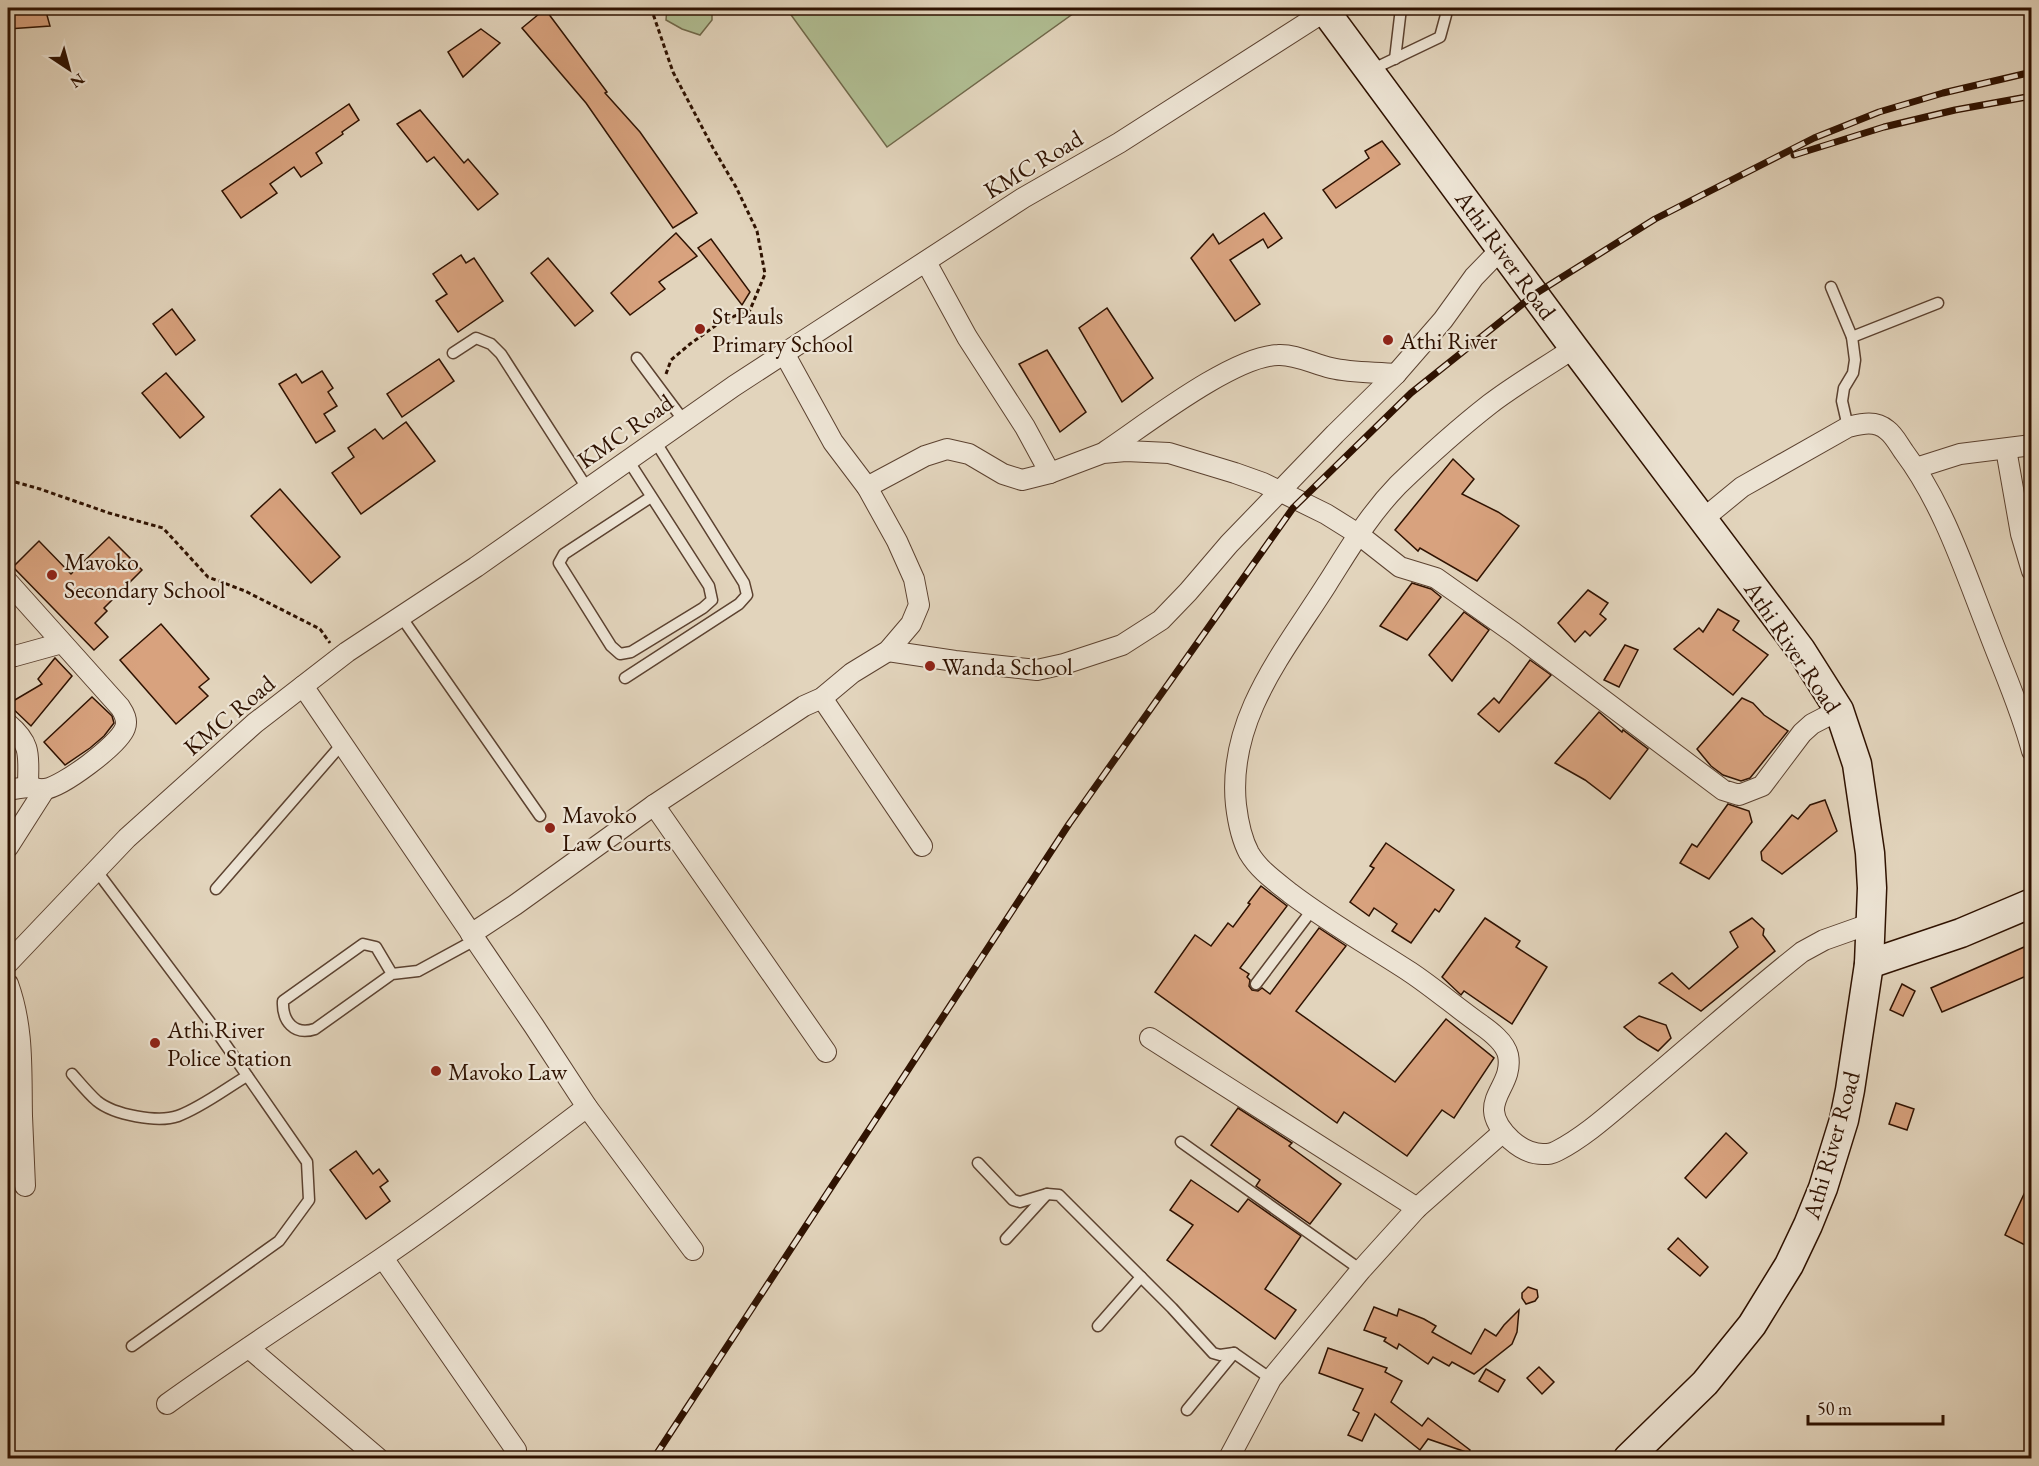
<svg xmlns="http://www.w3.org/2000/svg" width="2039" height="1466" font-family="'EB Garamond',serif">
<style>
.green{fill:#b0bd92;stroke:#70684a;stroke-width:1.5}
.building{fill:#d8a27e;stroke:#2f1201;stroke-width:1.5}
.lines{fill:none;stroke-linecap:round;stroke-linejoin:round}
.lane-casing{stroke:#5c4230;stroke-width:13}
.street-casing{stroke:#5c4230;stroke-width:22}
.secondary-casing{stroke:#2f1201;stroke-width:31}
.path{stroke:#2f1201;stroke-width:3;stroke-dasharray:4.5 3;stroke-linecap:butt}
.lane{stroke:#ece3d3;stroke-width:10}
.street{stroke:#ece3d3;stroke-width:20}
.secondary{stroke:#ece3d3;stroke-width:28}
.rail-casing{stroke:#2f1201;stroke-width:7}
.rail{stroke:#ece3d3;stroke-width:4.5;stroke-dasharray:14;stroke-linecap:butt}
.poi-dot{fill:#8f2418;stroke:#ece3d3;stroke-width:2}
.labels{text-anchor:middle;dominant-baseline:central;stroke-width:4.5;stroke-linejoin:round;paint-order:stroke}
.street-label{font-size:24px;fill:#2f1201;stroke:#ece3d3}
.poi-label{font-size:24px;fill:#2f1201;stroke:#ece3d3;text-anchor:start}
</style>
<rect width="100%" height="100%" fill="#e2d4bc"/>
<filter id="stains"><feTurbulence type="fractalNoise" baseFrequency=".00333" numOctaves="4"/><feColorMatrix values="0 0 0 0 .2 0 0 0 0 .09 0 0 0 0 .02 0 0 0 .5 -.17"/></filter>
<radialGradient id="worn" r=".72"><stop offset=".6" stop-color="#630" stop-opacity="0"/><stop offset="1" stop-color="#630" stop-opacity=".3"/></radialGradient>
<!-- green -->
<g class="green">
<polygon points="667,8 712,8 712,20 700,35 682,29 666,20"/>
<polygon points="786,8 1081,8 887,147"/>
</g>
<!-- building -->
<g class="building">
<polygon points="8,8 45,8 50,26 8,29"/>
<polygon points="545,9 607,92 605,93 640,132 697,213 673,228 586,103 522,28"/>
<polygon points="481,29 500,43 463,77 448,52"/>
<polygon points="349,104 359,120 342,132 343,134 316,153 322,163 301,177 294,167 270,184 277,193 241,218 222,191"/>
<polygon points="420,110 464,163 468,159 498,194 478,210 434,157 427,162 397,124"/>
<polygon points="1382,141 1400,164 1336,208 1323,190 1369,158 1365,151"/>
<polygon points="1264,213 1282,238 1268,248 1263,239 1230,260 1260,304 1235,321 1191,258 1213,234 1219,244"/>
<polygon points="676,233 697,256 659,282 665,289 630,315 611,293"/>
<polygon points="711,239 750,292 742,305 698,248"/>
<polygon points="461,255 466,263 474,258 503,301 458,332 436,301 447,294 433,274"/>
<polygon points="548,258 593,311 575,326 531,273"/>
<polygon points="1107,308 1153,378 1122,402 1079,328"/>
<polygon points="172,309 195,340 176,355 153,324"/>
<polygon points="1047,350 1086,412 1060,432 1019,364"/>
<polygon points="439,359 454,381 402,417 387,394"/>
<polygon points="322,371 333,388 328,392 337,406 324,414 335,431 316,443 279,384 296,374 302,383"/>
<polygon points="166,373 204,417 180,438 142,393"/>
<polygon points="406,422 435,461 361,514 332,473 354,457 348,448 375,429 383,439"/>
<polygon points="1453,459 1474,479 1462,494 1498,512 1519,526 1477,581 1420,548 1418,551 1395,530"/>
<polygon points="280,489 340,557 311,583 251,516"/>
<polygon points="109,537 142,570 104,608 107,611 95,623 108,637 94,650 13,567 39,541 71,574"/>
<polygon points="1412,583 1431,589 1441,597 1407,640 1380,626"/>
<polygon points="1588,590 1608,603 1600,614 1606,619 1590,636 1585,631 1575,642 1558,623"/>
<polygon points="1718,609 1739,621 1733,630 1768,655 1733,695 1674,649 1699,628 1703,632"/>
<polygon points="1464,612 1489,630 1452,681 1429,655"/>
<polygon points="161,624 209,679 199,687 208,696 176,724 120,660"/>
<polygon points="1625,645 1638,650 1619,687 1604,680"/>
<polygon points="55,658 72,676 31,726 8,704 42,684 38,679"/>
<polygon points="1530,660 1551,675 1499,732 1478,714 1494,698 1499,703"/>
<polygon points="92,697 112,716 114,723 104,736 90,748 65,765 44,742"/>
<polygon points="1742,698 1753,703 1764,715 1788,731 1750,778 1741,781 1723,775 1711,766 1697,749"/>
<polygon points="1599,712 1622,732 1623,730 1648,749 1610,799 1585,780 1555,763"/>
<polygon points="1825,800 1837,831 1782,874 1762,860 1761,852 1792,815 1798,819 1810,805"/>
<polygon points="1728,804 1749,811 1752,822 1709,879 1680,863 1692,844 1697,847"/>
<polygon points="1386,843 1454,890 1439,912 1435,909 1411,943 1392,931 1397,924 1374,908 1369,916 1350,902 1374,868 1370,866"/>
<polygon points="1261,886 1287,906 1240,968 1249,974 1247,977 1250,980 1249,986 1252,990 1258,991 1262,988 1270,994 1319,928 1346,946 1296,1011 1395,1082 1446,1019 1494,1058 1454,1118 1442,1110 1407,1156 1344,1112 1337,1123 1155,992 1195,935 1211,946 1228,923 1233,927 1250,904 1248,903"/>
<polygon points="1485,918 1520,941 1516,947 1547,967 1512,1024 1464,991 1461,995 1442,977"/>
<polygon points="1752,918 1764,929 1763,935 1775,951 1701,1011 1659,983 1672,973 1689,989 1738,947 1730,932"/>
<polygon points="2031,944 2031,974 1942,1012 1931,988"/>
<polygon points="1902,984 1915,991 1903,1016 1890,1010"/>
<polygon points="1639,1016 1666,1025 1671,1038 1658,1051 1638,1039 1624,1027"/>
<polygon points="1896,1103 1914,1109 1907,1130 1889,1124"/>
<polygon points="1238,1108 1292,1143 1289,1146 1341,1184 1310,1224 1256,1186 1260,1180 1211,1145"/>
<polygon points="1726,1133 1747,1153 1706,1198 1685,1178"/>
<polygon points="356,1151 373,1174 379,1169 388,1181 380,1187 390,1201 366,1219 330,1170"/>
<polygon points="2031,1179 2031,1248 2005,1235"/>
<polygon points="1191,1180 1238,1212 1248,1199 1301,1236 1265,1289 1296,1310 1275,1339 1167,1260 1193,1225 1170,1210"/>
<polygon points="1678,1238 1708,1267 1700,1276 1668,1249"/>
<polygon points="1528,1287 1537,1290 1538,1297 1535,1301 1526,1304 1522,1298 1522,1293"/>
<polygon points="1374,1307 1397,1316 1399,1309 1424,1319 1436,1326 1432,1332 1471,1354 1485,1329 1496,1336 1504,1325 1519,1310 1517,1332 1512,1344 1474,1374 1452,1362 1449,1366 1433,1357 1428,1364 1399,1344 1397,1349 1384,1341 1386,1338 1364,1330"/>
<polygon points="1328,1348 1387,1368 1385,1372 1402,1381 1391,1402 1422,1426 1428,1418 1470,1450 1469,1453 1428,1439 1420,1450 1375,1414 1362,1441 1348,1435 1359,1413 1353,1410 1363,1389 1319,1373"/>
<polygon points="1539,1367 1554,1382 1542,1394 1527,1378"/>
<polygon points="1486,1369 1505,1380 1498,1392 1479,1381"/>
</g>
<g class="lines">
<!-- lane casing -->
<g class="lane-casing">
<g id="lane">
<polyline points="1395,59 1401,8"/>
<polyline points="1371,70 1440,37 1446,15 1443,8"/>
<polyline points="1831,287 1852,337 1938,303"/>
<polyline points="453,353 476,338 491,344 501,354 587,488"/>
<polyline points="637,358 684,421"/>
<polyline points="1848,427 1842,401 1844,388 1853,373 1855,360 1852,337"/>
<polyline points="628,460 709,586 712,600 703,608 631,652 620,654 611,646 559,563 564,554 651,497"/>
<polyline points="402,618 540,816"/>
<polyline points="625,678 739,604 747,595 744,583 655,441"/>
<polyline points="96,870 212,1025 307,1162 309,1200 279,1241 132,1346"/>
<polyline points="216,889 342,744"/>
<path d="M 392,974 L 376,947 L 363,944 L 283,1001 C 282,1021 294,1036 315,1029 L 392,974 L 418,971 L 475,940"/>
<polyline points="1256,984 1312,910"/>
<path d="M 72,1074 C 80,1083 88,1093 97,1101 C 114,1115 158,1123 178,1116 C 202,1107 225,1089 247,1076"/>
<polyline points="1181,1142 1361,1270"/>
<polyline points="978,1163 1013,1200 1020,1202 1047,1194 1059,1195 1172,1308 1213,1353 1220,1355 1234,1353 1271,1379"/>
<polyline points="1006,1239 1047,1194"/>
<polyline points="1098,1326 1141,1277"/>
<polyline points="1187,1410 1234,1353"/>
</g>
</g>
<!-- street casing -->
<g class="street-casing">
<g id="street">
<polyline points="926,262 967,337 1025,427 1050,473"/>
<path d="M 1574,348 C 1546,367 1516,384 1490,404 C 1458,429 1427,457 1398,485 C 1368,516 1350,548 1327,584 C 1284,652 1227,719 1236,805 C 1238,822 1241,838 1249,853 C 1259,870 1275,881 1290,893 C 1328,922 1370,946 1410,972 C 1434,988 1456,1007 1480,1024 C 1490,1031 1505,1042 1508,1055 C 1515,1090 1471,1101 1511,1140 C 1520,1148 1531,1154 1543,1154 C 1549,1154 1551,1154 1557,1151 C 1588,1135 1616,1108 1643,1086 C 1696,1041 1748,995 1802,952 L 1824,940 L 1872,923"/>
<polyline points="2006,449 2021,534 2032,571"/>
<path d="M 1106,451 C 1145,425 1233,356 1278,355 C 1296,354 1313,364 1331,368 C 1352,373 1375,372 1396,374"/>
<polyline points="1916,468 1960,454 2032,445"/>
<polyline points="867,487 925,456 947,449 969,454 1003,474 1022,480 1050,473 1103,453 1126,451 1169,453 1235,473 1263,483 1326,514 1358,534 1400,567 1436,578 1514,633 1723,790 1739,795 1762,786 1802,733 1812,724 1839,710"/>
<path d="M 1703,519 L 1742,487 L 1848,427 C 1861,424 1875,420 1887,430 C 1894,435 1899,445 1904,452 C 1943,504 1964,569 1988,630 C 2003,670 2021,709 2032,751"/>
<path d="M 8,582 L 120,707 C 124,713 128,720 125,728 C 119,745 62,787 45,789 C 40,790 35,788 31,787 C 23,787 15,789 8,790"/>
<polyline points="888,651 955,661 1037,670 1064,664 1122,645 1161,620 1188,592 1229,544 1335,434 1396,374 1443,320 1474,277 1501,249"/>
<polyline points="8,657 15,656 62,643"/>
<polyline points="303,686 534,1026 587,1107 693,1250"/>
<polyline points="822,698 922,846"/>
<path d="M 8,724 C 33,745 28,757 28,787"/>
<polyline points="654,805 826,1052"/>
<polyline points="8,847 45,789"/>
<polyline points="471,934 515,905 654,805 804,706 822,698 852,673 888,651 911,624 919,605 914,579 897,541 867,487 833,442 784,353"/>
<polyline points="8,963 127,838 255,723 347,652 476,567 734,386 1023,198 1119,143 1330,8"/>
<path d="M 8,984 C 24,1028 21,1071 22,1116 C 23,1140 24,1163 25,1186"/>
<polyline points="1150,1038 1417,1208"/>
<polyline points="383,1258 516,1450"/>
<polyline points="249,1348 378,1458"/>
<path d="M 167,1404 C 238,1353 310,1307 382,1258 C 452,1211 519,1158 587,1107"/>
<polyline points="1229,1458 1271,1379 1361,1270 1417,1208 1503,1132"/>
</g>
</g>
<!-- secondary casing -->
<g class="secondary-casing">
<g id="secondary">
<polyline points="1323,8 1574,348 1801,650 1839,710 1857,764 1870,853 1872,888 1869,964 1850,1090 1844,1120 1823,1188 1808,1225 1789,1265 1752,1325 1705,1383 1628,1458"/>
<polyline points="1869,964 1961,933 2032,903"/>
</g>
</g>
<!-- path -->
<g class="path">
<polyline points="651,8 673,72 713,148 736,187 757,231 765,274 750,310 722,321 690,344 671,360 666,374"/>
<polyline points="8,480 40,489 109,513 163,528 208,577 245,591 320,629 330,643"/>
</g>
<!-- lane -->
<use href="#lane" class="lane"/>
<!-- street -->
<use href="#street" class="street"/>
<!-- secondary -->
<use href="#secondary" class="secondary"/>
<!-- rail casing -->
<g class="rail-casing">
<g id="rail">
<polyline points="1794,155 1884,127 1955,110 2032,96"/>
<polyline points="654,1458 1069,824 1293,508 1411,393 1535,294 1655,219 1814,138 1879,112 1943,93 2032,72"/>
</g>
</g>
<!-- rail -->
<use href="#rail" class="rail"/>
</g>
<!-- markers -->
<g class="poi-dot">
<circle cx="700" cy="329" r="6"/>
<circle cx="1388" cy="340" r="6"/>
<circle cx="52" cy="575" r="6"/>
<circle cx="930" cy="666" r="6"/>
<circle cx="550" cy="828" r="6"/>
<circle cx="155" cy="1043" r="6"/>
<circle cx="436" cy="1071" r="6"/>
</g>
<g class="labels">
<!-- street labels -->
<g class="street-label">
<text transform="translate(1033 164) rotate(-31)">KMC Road</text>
<text transform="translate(1506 255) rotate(54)">Athi River Road</text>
<text transform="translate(625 431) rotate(-35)">KMC Road</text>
<text transform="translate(1793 647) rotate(56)">Athi River Road</text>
<text transform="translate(229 715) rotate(-40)">KMC Road</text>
<text transform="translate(1831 1145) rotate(-74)">Athi River Road</text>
</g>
<!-- poi labels -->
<g class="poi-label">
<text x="712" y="315">St Pauls<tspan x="712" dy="28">Primary School</tspan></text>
<text x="1400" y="340">Athi River</text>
<text x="64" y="561">Mavoko<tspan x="64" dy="28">Secondary School</tspan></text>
<text x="942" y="666">Wanda School</text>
<text x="562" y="814">Mavoko<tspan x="562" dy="28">Law Courts</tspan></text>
<text x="167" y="1029">Athi River<tspan x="167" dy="28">Police Station</tspan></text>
<text x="448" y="1071">Mavoko Law</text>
</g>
</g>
<!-- margin -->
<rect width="2039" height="1466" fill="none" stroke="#e2d4bc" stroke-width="30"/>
<rect x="9" y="9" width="2021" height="1448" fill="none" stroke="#2f1201" stroke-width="3"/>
<rect x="15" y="15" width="2009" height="1436" fill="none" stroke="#2f1201" stroke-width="1.5"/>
<!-- north arrow -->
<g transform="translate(69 69) rotate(144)" stroke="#ece3d3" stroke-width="4.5" paint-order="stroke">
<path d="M0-4.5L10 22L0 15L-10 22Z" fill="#2f1201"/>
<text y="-9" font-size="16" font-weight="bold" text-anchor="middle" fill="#2f1201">N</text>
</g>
<!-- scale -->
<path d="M1808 1415v9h135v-9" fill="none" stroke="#2f1201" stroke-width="3"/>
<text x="1817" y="1415" font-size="18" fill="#2f1201" stroke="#ece3d3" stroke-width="4.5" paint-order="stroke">50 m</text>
<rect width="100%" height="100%" filter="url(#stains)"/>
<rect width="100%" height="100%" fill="url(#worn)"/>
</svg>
